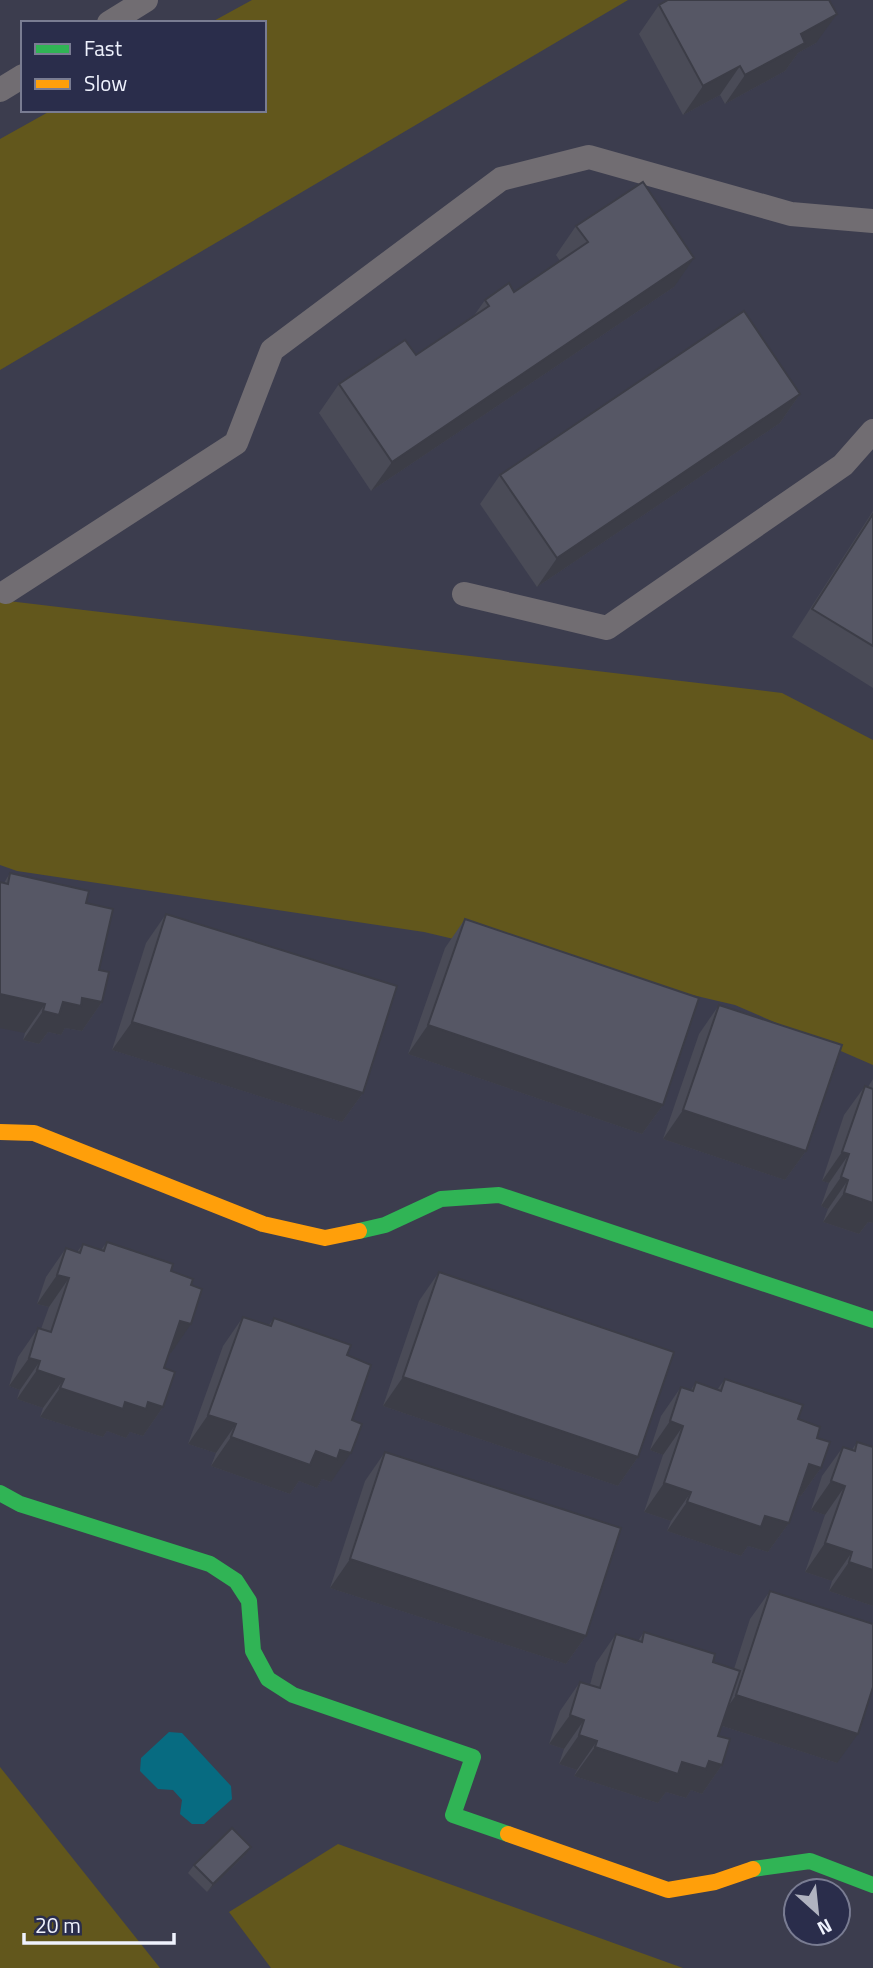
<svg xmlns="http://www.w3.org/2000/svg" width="873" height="1968" font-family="'Titillium Web',sans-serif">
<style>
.green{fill:#62571c}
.water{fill:#076b81}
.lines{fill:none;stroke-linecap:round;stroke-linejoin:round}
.lane{stroke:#716d72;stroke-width:24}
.fast{stroke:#30b455;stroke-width:16}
.slow{stroke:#ff9f0a;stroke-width:16}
.wall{fill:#4a4b57}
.shaded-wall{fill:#3c3d47}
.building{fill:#565765;stroke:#3c3d47;stroke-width:2}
</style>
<rect width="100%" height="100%" fill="#3c3d4e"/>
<!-- green -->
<g class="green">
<polygon points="252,0 628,0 0,370 0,139 52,110 264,110 264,23 210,23"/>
<polygon points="0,600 782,693 873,740 873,1065 735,1005 424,932 17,871 0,865"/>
<polygon points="0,1767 160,1968 0,1968"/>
<polygon points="338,1844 683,1968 271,1968 229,1912"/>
</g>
<!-- water -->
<polygon class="water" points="169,1732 182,1733 231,1786 232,1799 204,1824 192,1824 180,1814 182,1800 173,1790 158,1789 140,1771 141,1758"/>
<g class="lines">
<!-- lane -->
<g class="lane">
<polyline points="109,23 146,0"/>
<polyline points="0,90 23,76"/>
<polyline points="6,592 236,443 272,350 501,179 589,157 791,214 873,221"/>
<polyline points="464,594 607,628 843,465 873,431"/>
</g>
<!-- fast -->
<g class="fast">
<polyline points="359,1231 385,1225 441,1199 499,1195 873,1320"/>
<polyline points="0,1493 20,1504 210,1564 236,1581 249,1601 253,1651 268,1679 293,1695 473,1757 453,1815 508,1834"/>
<polyline points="753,1869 810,1861 873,1885"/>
</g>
<!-- slow -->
<g class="slow">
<polyline points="0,1132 34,1133 263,1224 325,1238 359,1231"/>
<polyline points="508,1834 668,1890 715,1882 753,1869"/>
</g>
</g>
<!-- wall -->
<g class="wall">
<polygon points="659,5 816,43 798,53 785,71 725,104 720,95 683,115 639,34"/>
<polygon points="576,226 674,287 371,491 319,413 339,384 416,355 473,317 485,300 514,292 560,261 556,255"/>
<polygon points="800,394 780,423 537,587 480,504 500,475"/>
<polygon points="873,511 873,688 792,637"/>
<polygon points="10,873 86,903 99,970 102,1002 82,1031 65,1028 61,1035 48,1032 39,1044 23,1040 25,1033 4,883"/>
<polygon points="166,914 363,1093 342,1122 112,1050 146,943"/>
<polygon points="465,919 663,1105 642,1134 408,1054 445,948"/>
<polygon points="719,1005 806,1151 785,1180 663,1139 699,1034"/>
<polygon points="873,1079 873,1223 868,1222 859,1234 823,1222 828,1209 821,1206 829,1183 822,1181 844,1115 865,1086 868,1087"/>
<polygon points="107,1242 171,1271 171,1353 169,1353 164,1368 163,1407 143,1436 130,1432 126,1438 107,1431 103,1437 40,1417 43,1408 17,1399 20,1390 9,1386 18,1357 38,1328 41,1329 49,1307 37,1304 46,1277 66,1248 77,1252 83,1244 101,1250"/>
<polygon points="439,1272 638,1457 618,1486 383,1406 419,1301"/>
<polygon points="243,1317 269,1325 274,1318 347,1355 331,1482 322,1479 317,1488 299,1481 290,1494 211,1466 216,1453 188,1444 223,1346"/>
<polygon points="725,1379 798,1419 817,1438 821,1468 801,1496 798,1496 789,1523 768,1552 748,1546 741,1556 667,1531 671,1521 644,1512 663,1455 650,1450 661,1416 681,1387 691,1390 696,1382 717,1390"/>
<polygon points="857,1442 873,1606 829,1591 832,1581 805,1572 825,1515 811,1510 822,1476 843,1447 852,1450"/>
<polygon points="385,1452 586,1636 566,1664 330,1588 365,1481"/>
<polygon points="770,1591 837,1763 722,1726 718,1736 722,1765 702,1794 691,1790 686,1798 666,1792 658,1803 574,1776 577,1770 559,1764 564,1749 549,1744 560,1711 580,1682 590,1685 596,1663 616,1634 638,1641 644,1632 713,1662 734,1669 750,1619"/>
<polygon points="245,1855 207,1892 188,1873 194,1865"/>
</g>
<!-- shaded-wall -->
<g class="shaded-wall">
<polygon points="837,14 816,43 798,53 785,71 725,104 745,75 801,34"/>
<polygon points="740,66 720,95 683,115 703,86"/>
<polygon points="694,258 674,287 371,491 392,462"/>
<polygon points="800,394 780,423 537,587 557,558"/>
<polygon points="0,994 45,1004 25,1033 0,1028"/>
<polygon points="82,998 102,1002 82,1031 65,1028 61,1035 48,1032 39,1044 23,1040 43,1011 63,1002"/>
<polygon points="132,1022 363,1093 342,1122 112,1050"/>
<polygon points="428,1025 663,1105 642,1134 408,1054"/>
<polygon points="683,1110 806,1151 785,1180 663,1139"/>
<polygon points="842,1152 849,1154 829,1183 822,1181"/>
<polygon points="841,1177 848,1180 828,1209 821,1206"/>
<polygon points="844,1193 873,1203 873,1223 868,1222 859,1234 823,1222"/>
<polygon points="57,1275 69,1278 49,1307 37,1304"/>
<polygon points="180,1321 191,1324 171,1353 160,1350"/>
<polygon points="29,1358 40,1361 20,1390 9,1386"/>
<polygon points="37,1370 64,1379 43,1408 17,1399"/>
<polygon points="403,1377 638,1457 618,1486 383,1406"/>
<polygon points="60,1388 125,1402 148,1402 163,1407 143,1436 130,1432 126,1438 107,1431 103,1437 40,1417"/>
<polygon points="208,1415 236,1424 216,1453 188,1444"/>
<polygon points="670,1421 683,1426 663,1455 650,1450"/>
<polygon points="231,1437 316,1451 340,1450 351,1453 331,1482 322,1479 317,1488 299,1481 290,1494 211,1466"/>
<polygon points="809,1464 821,1468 801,1496 789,1493"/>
<polygon points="831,1481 845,1486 825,1515 811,1510"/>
<polygon points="664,1483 691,1492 671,1521 644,1512"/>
<polygon points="687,1502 765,1516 789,1523 768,1552 748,1546 741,1556 667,1531"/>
<polygon points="825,1543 852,1552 832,1581 805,1572"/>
<polygon points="350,1559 586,1636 566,1664 330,1588"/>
<polygon points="849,1562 873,1570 873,1606 829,1591"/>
<polygon points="736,1695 858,1734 837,1763 716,1724"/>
<polygon points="570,1715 584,1720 564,1749 549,1744"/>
<polygon points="579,1735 597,1741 577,1770 559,1764"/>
<polygon points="595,1747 682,1762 709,1761 722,1765 702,1794 691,1790 686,1798 666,1792 658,1803 574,1776"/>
<polygon points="251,1847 245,1855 207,1892 213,1884"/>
</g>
<!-- building -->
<g class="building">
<polygon points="668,0 829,0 837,14 801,34 805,43 745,75 740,66 703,86 659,5"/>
<polygon points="643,182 694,258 392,462 339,384 405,340 416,355 489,306 485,300 509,283 514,292 588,242 576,226"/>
<polygon points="744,311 800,394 557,558 500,475"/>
<polygon points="873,514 873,646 812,609"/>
<polygon points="10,873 89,891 86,903 113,909 99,970 109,972 102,1002 82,998 81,1006 63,1002 59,1015 43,1011 45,1004 0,994 0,882 8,884"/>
<polygon points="166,914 397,986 363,1093 132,1022"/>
<polygon points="465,919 699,998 663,1105 428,1025"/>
<polygon points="719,1005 842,1045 806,1151 683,1110"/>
<polygon points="865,1086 873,1089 873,1203 844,1193 848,1180 841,1177 849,1154 842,1152"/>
<polygon points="107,1242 173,1264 171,1271 193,1279 191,1285 202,1289 191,1324 180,1321 164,1368 175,1372 163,1407 148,1402 146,1409 125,1402 123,1409 60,1388 64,1379 37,1370 40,1361 29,1358 38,1328 51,1332 69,1278 57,1275 66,1248 80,1253 83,1244 104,1251"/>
<polygon points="439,1272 674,1352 638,1457 403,1377"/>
<polygon points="243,1317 271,1326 274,1318 351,1345 347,1355 371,1365 352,1420 362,1424 351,1453 340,1450 337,1459 316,1451 310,1465 231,1437 236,1424 208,1415"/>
<polygon points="725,1379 803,1405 798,1419 820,1427 817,1438 830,1442 821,1468 809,1464 789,1523 765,1516 761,1527 687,1502 691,1492 664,1483 683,1426 670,1421 681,1387 693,1391 696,1382 721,1391"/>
<polygon points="857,1442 873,1447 873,1570 849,1562 852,1552 825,1543 845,1486 831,1481 843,1447 855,1451"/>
<polygon points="385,1452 621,1528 586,1636 350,1559"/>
<polygon points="770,1591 873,1624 873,1687 858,1734 736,1695"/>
<polygon points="644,1632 715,1654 713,1662 740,1671 718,1736 730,1739 722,1765 709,1761 706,1769 682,1762 678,1774 595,1747 597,1741 579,1735 584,1720 570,1715 580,1682 600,1688 616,1634 642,1642"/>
<polygon points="232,1828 251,1847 213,1884 194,1865"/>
</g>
<!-- legend -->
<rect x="21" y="21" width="245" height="91" fill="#2a2d4b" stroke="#797c92" stroke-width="2"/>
<rect x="35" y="44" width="35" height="10" fill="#30b455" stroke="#797c92" stroke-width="2"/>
<text x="84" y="56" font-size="21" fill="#eff2fd">Fast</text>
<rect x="35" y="79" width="35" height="10" fill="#ff9f0a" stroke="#797c92" stroke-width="2"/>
<text x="84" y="91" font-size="21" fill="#eff2fd">Slow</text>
<!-- north arrow -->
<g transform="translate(817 1912) rotate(153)"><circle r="33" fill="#2a2d4b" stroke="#797c92" stroke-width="2"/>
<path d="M0-5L12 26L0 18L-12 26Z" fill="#b0b3c0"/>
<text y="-10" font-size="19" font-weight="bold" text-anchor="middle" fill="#eff2fd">N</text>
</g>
<!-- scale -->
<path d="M24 1933v10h150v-10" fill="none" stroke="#eff2fd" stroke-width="3.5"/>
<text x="35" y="1933" font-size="21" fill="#eff2fd" stroke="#2a2d4b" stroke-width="5" paint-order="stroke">20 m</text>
</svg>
